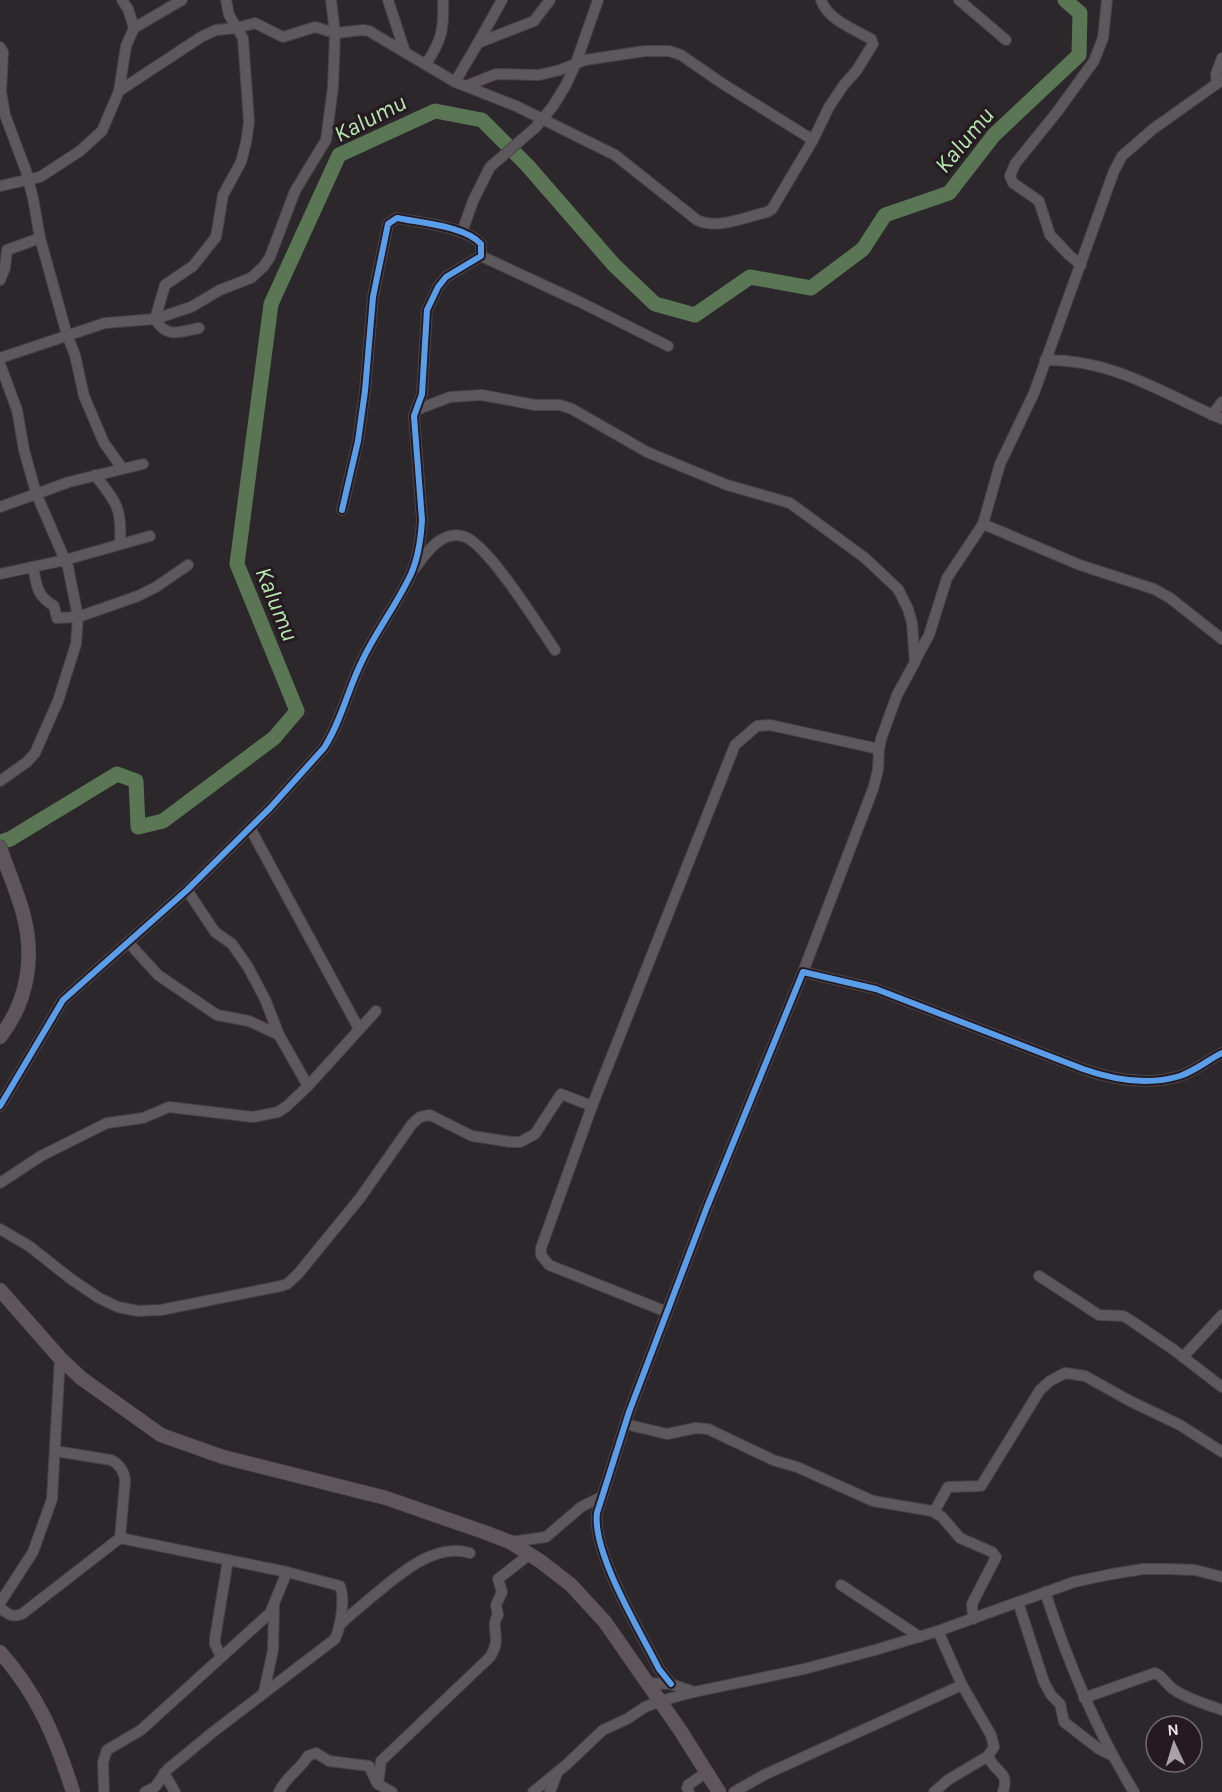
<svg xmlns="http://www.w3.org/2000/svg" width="1222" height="1792" font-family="Karla,sans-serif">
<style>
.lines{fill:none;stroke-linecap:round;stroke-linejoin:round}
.river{stroke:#5a7655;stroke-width:15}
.street-casing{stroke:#484246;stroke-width:12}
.secondary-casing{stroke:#484246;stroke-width:15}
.street{stroke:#5d585b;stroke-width:10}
.secondary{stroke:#5e565b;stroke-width:14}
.cycleway-casing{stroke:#261a22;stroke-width:10}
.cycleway{stroke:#5a9eea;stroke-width:6}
.labels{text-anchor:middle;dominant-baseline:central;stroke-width:6;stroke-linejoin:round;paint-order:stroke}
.water-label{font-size:24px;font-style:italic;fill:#b4e7ab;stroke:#261a22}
</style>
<rect width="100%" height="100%" fill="#2c272b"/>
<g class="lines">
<!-- river -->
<polyline class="river" points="0,842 10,839 117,774 136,781 138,827 163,821 274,738 297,711 237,564 271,304 339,155 435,111 482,120 527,165 614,265 655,304 695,315 750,277 811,288 863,249 885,215 949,193 994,135 1079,55 1080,13 1065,0"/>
<!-- street casing -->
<g class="street-casing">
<g id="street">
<polyline points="122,0 128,9 134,28"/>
<polyline points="388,0 405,52"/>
<polyline points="959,0 1006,40"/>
<polyline points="478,43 502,0"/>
<polyline points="0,47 3,52 1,92 5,115 26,171 33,198 40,238 67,335 75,355 84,396 104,443 122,468"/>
<path d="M 426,64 C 442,40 444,29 443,0"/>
<polyline points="455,82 478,43 534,21 550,0"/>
<polyline points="1217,83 1216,74 1222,58"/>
<polyline points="466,86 496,74 539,75 560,70 585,60 645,51 669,51 681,55 723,84 813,140"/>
<path d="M 119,91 L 201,37 L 216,30 L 237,28 L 255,23 L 283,37 L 315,27 L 335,33 L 363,30 L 369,31 L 455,82 L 516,106 L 615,155 L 697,220 C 717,230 746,217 767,212 L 772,209 L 813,140 L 829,107 L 843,86 L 857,70 L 873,44 L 871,39 C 854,29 828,20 821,0"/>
<polyline points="0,186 40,177 80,151 102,131 119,91 126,46 134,28 182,0"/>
<polyline points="462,232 473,201 490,167 536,127 553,106 566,85 576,63 598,0"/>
<polyline points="481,256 580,302 668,346"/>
<polyline points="1081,265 1069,255 1050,235 1039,201 1013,183 1010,176 1015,164 1057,112 1094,61 1103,38 1107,0"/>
<polyline points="0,280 5,268 7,250 40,238"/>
<path d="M 199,328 C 179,332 167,339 155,319 L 165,285 L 193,266 L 216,237 L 223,195 L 241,162 L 246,143 L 249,122 L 243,38 L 229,15 L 226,0"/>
<polyline points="0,358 105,323 155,319 191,307 220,290 251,278 264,266 270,257 295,191 326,140 333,87 335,33 331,0"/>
<path d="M 1045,360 C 1113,359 1162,393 1222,419"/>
<polyline points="0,364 17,410 24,450 36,493 68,567 78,617 76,644 58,701 35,753 27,762 0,781"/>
<polyline points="416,410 450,397 482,395 535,405 560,405 572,409 647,452 727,485 790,503 865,558 898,589 908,609 912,623 915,662 897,695 881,739 879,749 878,770 873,789 803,972"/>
<polyline points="1212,415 1222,402"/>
<path d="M 95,475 C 116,502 122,507 120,543"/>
<polyline points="0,507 69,482 143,464"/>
<polyline points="983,524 1080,565 1154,589 1170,598 1222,639"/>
<path d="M 33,567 C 37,586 36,595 54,606 L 57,618 L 78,617 L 138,596 L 156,587 L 188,565"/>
<path d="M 415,568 C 426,553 441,531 462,536 C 486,540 540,628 555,650"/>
<polyline points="0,574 65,560 150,536"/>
<polyline points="916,659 929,635 947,578 983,524 1000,464 1034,393 1114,171 1122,156 1153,129 1222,80"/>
<polyline points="250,828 359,1029"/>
<polyline points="187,890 215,932 232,944 248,967 265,999 279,1035"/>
<polyline points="128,942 158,975 217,1015 249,1021 279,1035 308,1086"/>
<path d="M 0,1106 L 63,1000 L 187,890 L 270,808 L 324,748 C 342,720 348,688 363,659 C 377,630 397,604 411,574 C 418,558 421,537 422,520 L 414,416 L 422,394 L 427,310 L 438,287 L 446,277 L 481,256 L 481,244 C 465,226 421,223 397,218 L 388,224 L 373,297 L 365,391 L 358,441 L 342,510"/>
<polyline points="0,1183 41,1156 107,1123 143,1118 169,1107 253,1117 278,1112 287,1106 308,1086 376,1011"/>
<polyline points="0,1229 29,1246 71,1279 99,1298 118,1307 138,1311 161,1310 281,1286 287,1284 298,1274 360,1198 412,1124 420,1117 430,1115 472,1136 511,1142 520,1142 535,1134 561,1094 592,1106"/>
<polyline points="1039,1276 1099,1315 1123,1316 1130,1320 1174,1350 1222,1387"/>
<polyline points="667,1312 549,1265 541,1255 541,1248 592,1106 735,745 757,726 770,725 879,749"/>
<polyline points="1183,1357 1222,1315"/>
<polyline points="625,1424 667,1434 696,1428 708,1429 773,1460 797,1467 873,1501 932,1511 942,1517 960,1538 992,1552 996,1557 972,1604 973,1619"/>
<path d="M 55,1451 L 111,1460 C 120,1464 125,1473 125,1482 L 120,1538"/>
<polyline points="934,1512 948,1487 981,1486 1040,1390 1050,1381 1065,1373 1085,1376 1130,1401 1180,1425 1222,1452"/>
<polyline points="510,1542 546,1537 581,1507 601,1497"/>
<polyline points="841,1585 920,1637"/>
<path d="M 1045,1592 C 1068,1662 1095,1729 1134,1792"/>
<polyline points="1018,1602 1044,1682 1051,1695 1060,1704 1064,1722 1099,1749 1111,1755"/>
<polyline points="0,1603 33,1552 52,1499 60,1358"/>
<path d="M 0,1608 C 8,1614 12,1618 22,1614 L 120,1538 L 287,1572 L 340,1586 C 345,1599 341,1626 335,1639 L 213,1732 L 168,1769 L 155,1787 L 145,1792"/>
<path d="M 339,1626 C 347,1617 358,1609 367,1601 C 394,1579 433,1541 470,1553"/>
<polyline points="221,1657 215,1644 215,1638 228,1560"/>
<polyline points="647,1683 671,1684 694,1692"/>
<path d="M 671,1684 L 659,1669 C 640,1631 592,1553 597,1513 L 629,1412 L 707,1207 L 803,972 L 876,989 L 1083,1069 C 1114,1080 1148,1086 1180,1076 C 1195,1071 1208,1060 1222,1053"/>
<polyline points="264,1692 273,1650 274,1607"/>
<path d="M 1084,1698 L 1155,1673 C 1163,1676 1166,1684 1173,1689 C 1187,1699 1206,1704 1222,1710"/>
<path d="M 988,1756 C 995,1774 1010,1770 1003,1792"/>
<polyline points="164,1773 175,1792"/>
<polyline points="104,1792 103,1762 107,1750 141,1730 270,1613 287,1572"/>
<path d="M 279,1792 C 287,1775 299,1771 308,1756 L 316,1753 L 329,1761 L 369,1766 L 377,1783"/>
<path d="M 392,1792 L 378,1784 L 381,1761 L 490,1657 C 503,1638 489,1628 498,1615 L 496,1605 L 502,1592 L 498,1579 L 530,1554"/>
<polyline points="533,1792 566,1765 603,1730 627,1719 645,1707 660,1701 694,1692 804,1669 875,1650 938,1631 1074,1582 1112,1574 1143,1569 1170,1569 1195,1570 1222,1577"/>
<polyline points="550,1792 557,1773"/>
<polyline points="689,1792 687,1788 688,1785 707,1772"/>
<polyline points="734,1792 764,1775 962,1685"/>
<polyline points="934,1792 948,1780 988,1756 994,1747 991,1735 962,1685 938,1631"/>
</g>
</g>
<!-- secondary casing -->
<g class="secondary-casing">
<g id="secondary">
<path d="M 0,847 C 7,869 17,891 23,913 C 35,957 28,1001 0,1037"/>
<polyline points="0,1290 60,1358 81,1378 161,1435 223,1457 386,1498 484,1532 510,1542 540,1561 571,1585 605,1622 680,1730 719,1792"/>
<path d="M 0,1652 C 38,1695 56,1738 73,1792"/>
</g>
</g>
<!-- street -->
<use href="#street" class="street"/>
<!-- secondary -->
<use href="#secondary" class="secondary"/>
<!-- cycleway casing -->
<g class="cycleway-casing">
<g id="cycleway">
<path d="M 0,1106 L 63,1000 L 187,890 L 270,808 L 324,748 C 342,720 348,688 363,659 C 377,630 397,604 411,574 C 418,558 421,537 422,520 L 414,416 L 422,394 L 427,310 L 438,287 L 446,277 L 481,256 L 481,244 C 465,226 421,223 397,218 L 388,224 L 373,297 L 365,391 L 358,441 L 342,510"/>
<path d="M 671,1684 L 659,1669 C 640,1631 592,1553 597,1513 L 629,1412 L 707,1207 L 803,972 L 876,989 L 1083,1069 C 1114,1080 1148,1086 1180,1076 C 1195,1071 1208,1060 1222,1053"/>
</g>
</g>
<!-- cycleway -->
<use href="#cycleway" class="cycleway"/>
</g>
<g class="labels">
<!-- water labels -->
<g class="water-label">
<text transform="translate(370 118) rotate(-27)">Kalumu</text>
<text transform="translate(964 140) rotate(-50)">Kalumu</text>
<text transform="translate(277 604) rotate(68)">Kalumu</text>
</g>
</g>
<!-- north arrow -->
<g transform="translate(1174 1744) rotate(356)"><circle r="28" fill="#261a22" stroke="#746a71" stroke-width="1.5"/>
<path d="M0-4.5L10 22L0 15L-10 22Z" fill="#a8a1a5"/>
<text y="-9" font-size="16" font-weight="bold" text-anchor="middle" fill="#eae2e7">N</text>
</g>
</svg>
